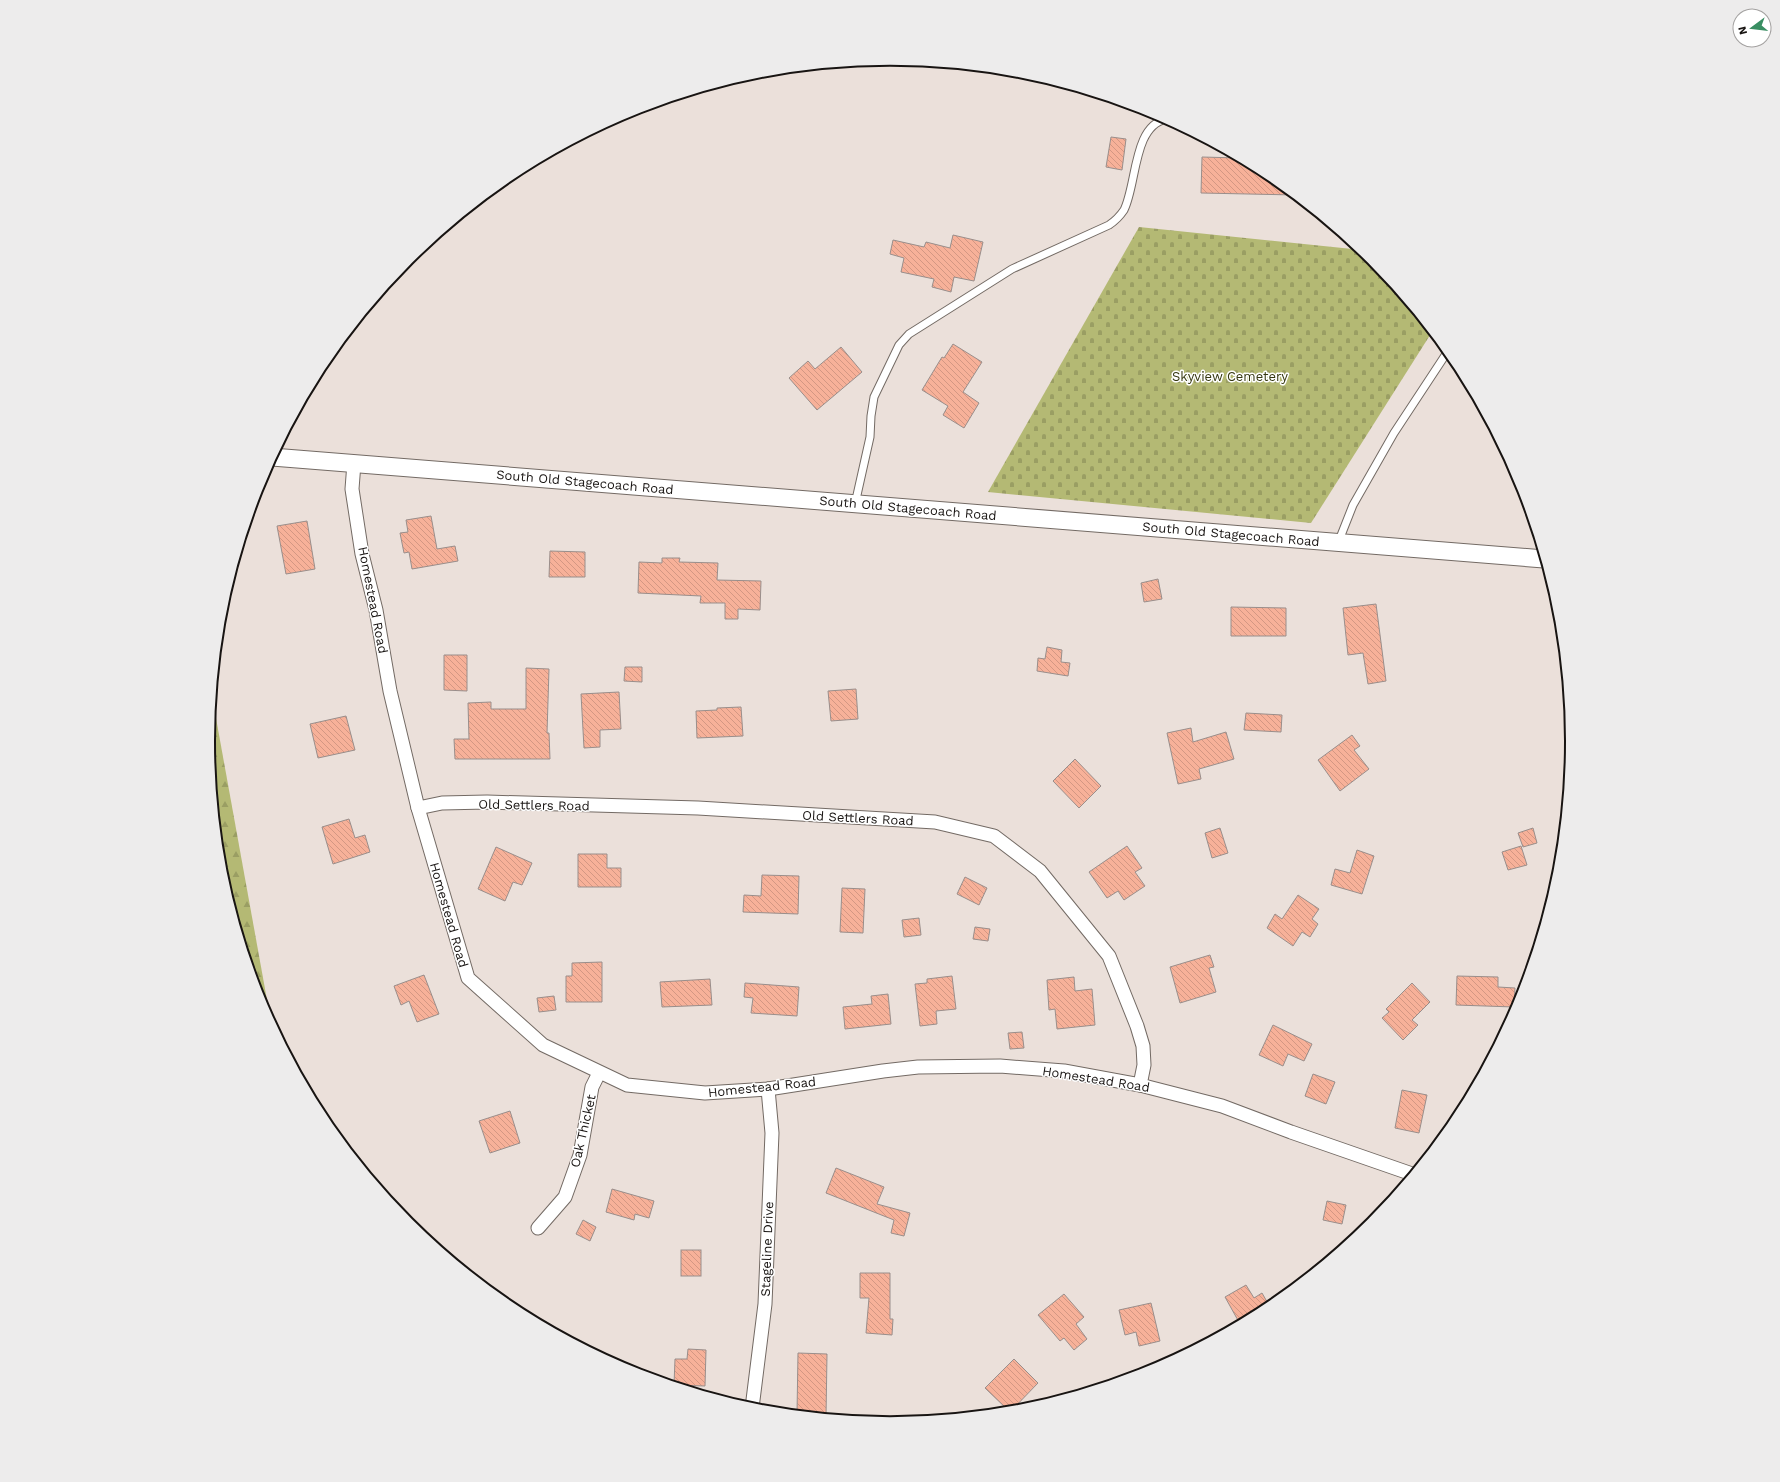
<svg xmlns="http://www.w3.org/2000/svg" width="1780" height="1482" font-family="'Work Sans',sans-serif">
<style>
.forest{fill:url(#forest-firs)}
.cemetery{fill:url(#cemetery-stones)}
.building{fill:url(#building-back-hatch);stroke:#998e8b}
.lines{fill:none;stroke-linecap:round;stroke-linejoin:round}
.service-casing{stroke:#736a64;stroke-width:9}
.minor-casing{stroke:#736a64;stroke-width:15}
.tertiary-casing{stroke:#736a64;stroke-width:19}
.service{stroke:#fff;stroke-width:7}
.minor{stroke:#fff;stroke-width:13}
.tertiary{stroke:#fff;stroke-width:17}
.labels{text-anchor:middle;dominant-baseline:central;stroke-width:3;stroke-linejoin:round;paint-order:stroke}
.park-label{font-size:13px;fill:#353711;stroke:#fff}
.street-label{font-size:13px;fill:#181412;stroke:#fff}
.rim{fill:none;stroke:#181412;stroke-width:2}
</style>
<defs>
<pattern id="forest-firs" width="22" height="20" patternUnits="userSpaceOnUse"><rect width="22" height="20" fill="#b4b974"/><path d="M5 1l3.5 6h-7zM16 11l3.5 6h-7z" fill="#9a9e63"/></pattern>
<pattern id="cemetery-stones" width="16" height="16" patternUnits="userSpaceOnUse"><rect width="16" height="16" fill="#b4b974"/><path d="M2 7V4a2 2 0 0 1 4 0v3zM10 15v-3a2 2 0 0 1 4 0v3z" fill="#9a9e63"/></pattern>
<pattern id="building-back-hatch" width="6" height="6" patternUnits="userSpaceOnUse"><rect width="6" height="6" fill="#f7b199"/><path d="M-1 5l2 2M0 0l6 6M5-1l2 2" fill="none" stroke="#d39783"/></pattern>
</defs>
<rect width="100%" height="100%" fill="#ebe0da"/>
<!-- forest -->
<polygon class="forest" points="212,696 271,1022 260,1002 221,874 208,741"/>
<!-- cemetery -->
<polygon class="cemetery" points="1139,227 1362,250 1372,259 1432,332 1311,523 988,492"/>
<!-- building -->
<g class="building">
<polygon points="1111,137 1126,139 1122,170 1106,167"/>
<polygon points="1202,157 1239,158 1269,174 1295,195 1201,193"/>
<polygon points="953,235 983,242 974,281 954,277 951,292 932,287 934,279 901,272 904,258 890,254 893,240 924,247 926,242 950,248"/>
<polygon points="953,344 982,362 963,392 979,403 964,428 943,415 948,406 922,390 942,357 944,358"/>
<polygon points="841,347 862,372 817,410 789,378 808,361 815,369"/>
<polygon points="431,516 437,549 455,546 458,561 412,569 409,552 404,553 400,533 408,532 406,520"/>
<polygon points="307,521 315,569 286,574 277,526"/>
<polygon points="550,551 585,552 585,577 549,577"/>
<polygon points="662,558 680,558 679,562 718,563 717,580 761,581 760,610 738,609 738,619 725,619 725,603 700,603 701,596 638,593 639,562 662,563"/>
<polygon points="1158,579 1162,599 1144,602 1141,583"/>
<polygon points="1376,604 1386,681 1368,684 1363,653 1348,655 1343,608"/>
<polygon points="1231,607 1286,608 1286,636 1231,636"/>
<polygon points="1047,647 1062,650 1061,662 1070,663 1068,676 1037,671 1038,658 1045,659"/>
<polygon points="444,655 467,655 467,691 444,690"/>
<polygon points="625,667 642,667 642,682 624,681"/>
<polygon points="526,668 549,669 547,733 549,733 550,759 455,759 454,739 469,739 468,703 491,702 491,709 526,709"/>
<polygon points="856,689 858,719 831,721 828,691"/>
<polygon points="619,692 621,729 600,730 600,747 584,748 581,694"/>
<polygon points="741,707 743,736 697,738 696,711 717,710 717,708"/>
<polygon points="1246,713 1282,715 1281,732 1244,730"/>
<polygon points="346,716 355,750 318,758 310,724"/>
<polygon points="1191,728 1193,742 1226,732 1234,759 1199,769 1201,779 1178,784 1167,733"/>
<polygon points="1352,735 1360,746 1354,750 1369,769 1340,791 1318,760"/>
<polygon points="1075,759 1101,786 1079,808 1053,781"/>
<polygon points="349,819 355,838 365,835 370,852 333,864 322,827"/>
<polygon points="1220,828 1228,853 1212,858 1205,833"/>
<polygon points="1533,828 1537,843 1523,847 1518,833"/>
<polygon points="1127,846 1142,868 1135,872 1145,886 1124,900 1118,891 1107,898 1089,872"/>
<polygon points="1521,846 1527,865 1508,870 1502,852"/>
<polygon points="496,847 532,863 522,885 513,882 505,901 478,889"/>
<polygon points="1357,850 1374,856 1362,894 1331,885 1335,869 1350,873"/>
<polygon points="578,854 607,854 607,868 621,868 621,887 578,887"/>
<polygon points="762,875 799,876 798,914 743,912 744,895 761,896"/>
<polygon points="965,877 987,888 979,905 957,894"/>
<polygon points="842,888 865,889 863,933 840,932"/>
<polygon points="1298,895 1319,909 1312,919 1318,924 1310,937 1302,932 1293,946 1267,928 1275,914 1282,919"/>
<polygon points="919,918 921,935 904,937 902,920"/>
<polygon points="975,927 990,929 988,941 973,939"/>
<polygon points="1210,955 1214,967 1209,968 1216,992 1180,1003 1170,967"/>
<polygon points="602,962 602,1002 566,1002 566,976 572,976 572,963"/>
<polygon points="424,975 439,1014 417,1022 409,1001 401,1005 394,986"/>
<polygon points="952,976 956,1009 936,1011 937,1024 920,1026 915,984 927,983 927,979"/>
<polygon points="1457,976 1498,977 1498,987 1515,988 1514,1007 1456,1005"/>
<polygon points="1074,977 1075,991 1092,989 1095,1025 1057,1029 1055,1009 1049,1010 1047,980"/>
<polygon points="710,979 712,1005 662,1007 660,982"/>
<polygon points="745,983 799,987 797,1016 751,1013 753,998 744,997"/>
<polygon points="1412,983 1430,1002 1412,1020 1418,1025 1403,1040 1382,1018 1389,1012 1386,1009"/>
<polygon points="888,994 891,1024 845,1029 843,1007 872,1004 871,996"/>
<polygon points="554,996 556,1010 539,1012 537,998"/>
<polygon points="1273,1025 1312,1044 1304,1061 1288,1054 1283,1066 1259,1055"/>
<polygon points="1022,1032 1024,1048 1010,1049 1008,1033"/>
<polygon points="1313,1074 1335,1082 1326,1104 1305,1096"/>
<polygon points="1402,1090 1427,1095 1419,1133 1395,1128"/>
<polygon points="510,1111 520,1143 490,1153 479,1121"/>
<polygon points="836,1168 884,1187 877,1204 910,1213 904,1236 891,1233 894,1220 826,1193"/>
<polygon points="612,1189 654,1201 649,1218 635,1214 634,1220 606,1212"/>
<polygon points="1327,1201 1346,1205 1342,1224 1323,1220"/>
<polygon points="583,1220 596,1227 590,1241 576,1234"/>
<rect x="681" y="1250" width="20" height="26"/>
<polygon points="860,1273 890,1273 890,1319 893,1319 892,1335 866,1333 869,1298 860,1298"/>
<polygon points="1246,1285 1254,1298 1262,1293 1270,1307 1240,1324 1225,1297"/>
<polygon points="1064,1294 1084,1317 1076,1324 1087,1339 1074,1350 1064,1338 1060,1341 1038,1315"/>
<polygon points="1151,1303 1160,1341 1139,1346 1136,1332 1125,1335 1119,1310"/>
<polygon points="688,1349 706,1350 705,1386 674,1385 675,1359 687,1359"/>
<polygon points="798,1353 827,1354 826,1417 797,1414"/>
<polygon points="1014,1359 1038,1383 1011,1411 1009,1411 985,1388"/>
</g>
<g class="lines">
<!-- service casing -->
<g class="service-casing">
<g id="service">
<path d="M 855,504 L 870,437 L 871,416 L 874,397 L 899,345 L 909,334 L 1012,269 L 1109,225 C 1115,221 1120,216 1124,210 C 1137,184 1133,126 1166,119"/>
<polyline points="1338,543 1353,505 1394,433 1448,351"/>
</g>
</g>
<!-- minor casing -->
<g class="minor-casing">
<g id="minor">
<polyline points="354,463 352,489 362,554 376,610 390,691 418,808 468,978 543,1045 627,1085 705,1093 768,1089 883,1071 918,1067 1000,1066 1064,1071 1140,1085 1222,1106 1291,1132 1412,1174"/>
<polyline points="418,808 442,803 487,802 698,808 935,822 994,836 1040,871 1109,956 1137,1026 1143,1046 1144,1065 1140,1085"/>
<polyline points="538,1228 565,1197 580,1155 592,1087 599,1073"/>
<polyline points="752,1408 765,1304 772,1133 768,1089"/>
</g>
</g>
<!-- tertiary casing -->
<g class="tertiary-casing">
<polyline id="tertiary" points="272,457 1544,559"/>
</g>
<!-- service -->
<use href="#service" class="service"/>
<!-- minor -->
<use href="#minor" class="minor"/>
<!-- tertiary -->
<use href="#tertiary" class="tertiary"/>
</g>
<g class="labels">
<!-- park labels -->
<g class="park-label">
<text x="1230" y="376">Skyview Cemetery</text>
</g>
<!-- street labels -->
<g class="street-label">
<text transform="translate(585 482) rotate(5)">South Old Stagecoach Road</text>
<text transform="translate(908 508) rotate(5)">South Old Stagecoach Road</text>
<text transform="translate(1231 534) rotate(5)">South Old Stagecoach Road</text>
<text transform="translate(373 600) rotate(79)">Homestead Road</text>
<text transform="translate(534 805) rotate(1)">Old Settlers Road</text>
<text transform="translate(858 818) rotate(3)">Old Settlers Road</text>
<text transform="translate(449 915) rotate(74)">Homestead Road</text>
<text transform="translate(1096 1079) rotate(9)">Homestead Road</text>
<text transform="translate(762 1087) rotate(-6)">Homestead Road</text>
<text transform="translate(583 1131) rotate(-77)">Oak Thicket</text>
<text transform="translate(767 1249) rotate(-88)">Stageline Drive</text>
</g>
</g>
<!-- crop -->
<path d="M0 0H1780V1482H0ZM215 741a675 675 0 1 1 1350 0a675 675 0 1 1-1350 0Z" fill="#edecec" fill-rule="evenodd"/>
<path class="rim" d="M215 741a675 675 0 1 1 1350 0a675 675 0 1 1-1350 0Z"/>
<!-- north arrow -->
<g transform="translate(1752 28) rotate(255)"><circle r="19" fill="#ffffff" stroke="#a3a1a0"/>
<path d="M0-3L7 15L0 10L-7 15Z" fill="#398e62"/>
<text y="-6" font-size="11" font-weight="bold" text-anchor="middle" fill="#181412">N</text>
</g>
</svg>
